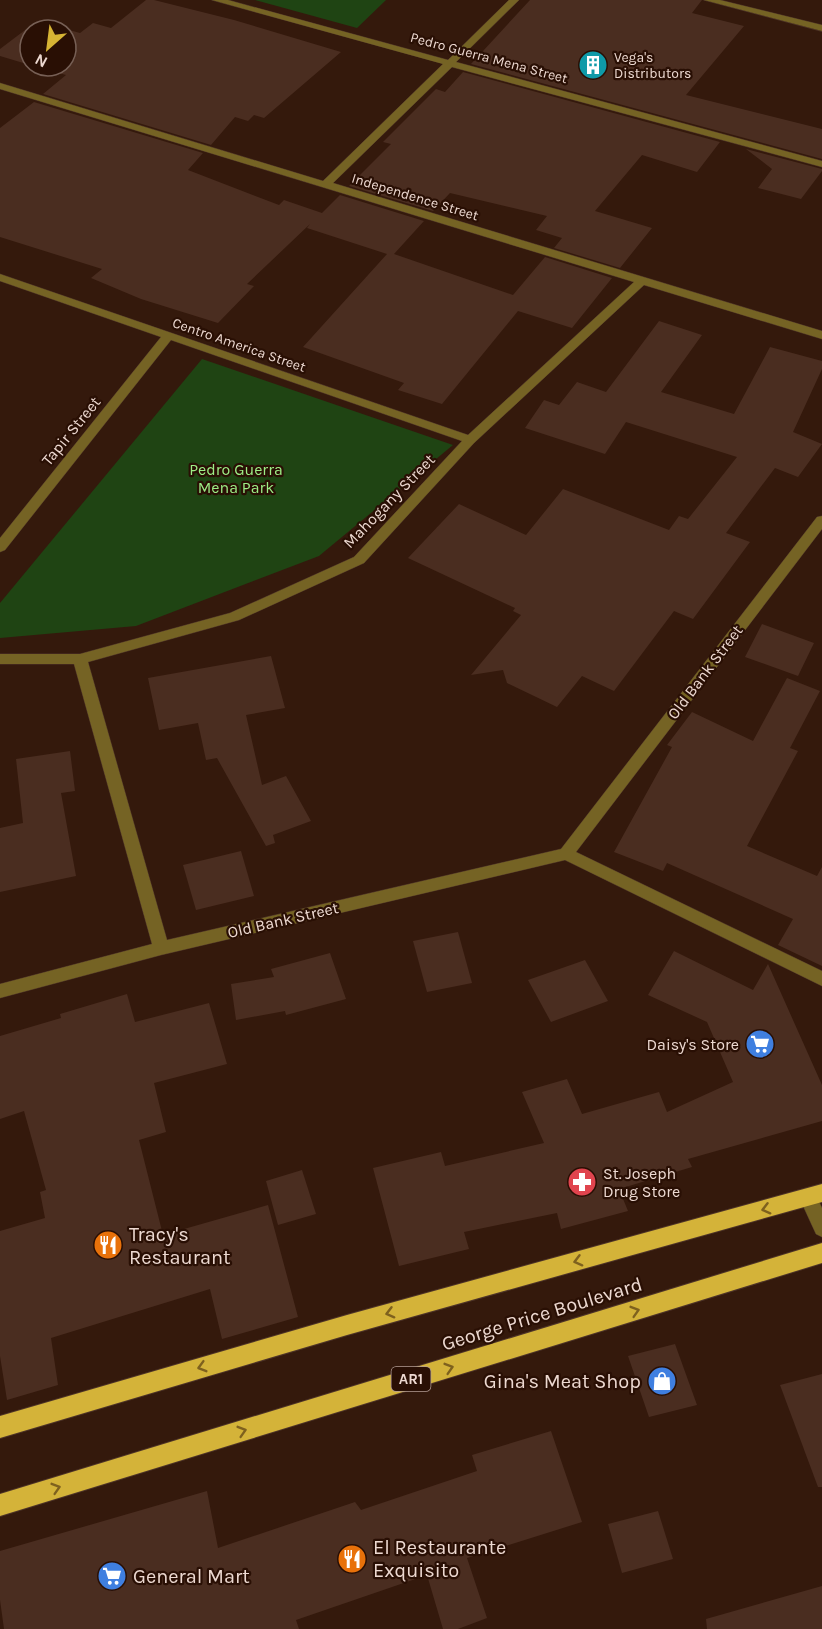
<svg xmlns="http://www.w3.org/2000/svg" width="822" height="1629" font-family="Karla,sans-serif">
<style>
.green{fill:#1f4413}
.building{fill:#4a2d20}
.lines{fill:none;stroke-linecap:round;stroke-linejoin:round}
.minor-casing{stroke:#4e3428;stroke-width:1}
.trunk-casing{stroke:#4e3428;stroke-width:2}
.minor{fill:#756324;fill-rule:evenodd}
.trunk{fill:#d4b339;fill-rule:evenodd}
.oneway{stroke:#7e611e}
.labels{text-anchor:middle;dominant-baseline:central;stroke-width:4.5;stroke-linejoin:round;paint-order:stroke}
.far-poi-label{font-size:14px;fill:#edd9d1;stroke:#290f04;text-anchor:start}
.far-street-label{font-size:14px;fill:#edd9d1;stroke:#290f04}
.shield{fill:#290f04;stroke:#b29c94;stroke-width:1.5}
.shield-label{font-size:15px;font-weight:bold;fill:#edd9d1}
.street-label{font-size:16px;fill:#edd9d1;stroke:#290f04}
.park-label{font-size:16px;fill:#9dee86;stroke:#290f04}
.poi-label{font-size:16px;fill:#edd9d1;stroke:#290f04;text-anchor:end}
.near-poi-label{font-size:20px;fill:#edd9d1;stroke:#290f04;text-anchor:start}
.near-street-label{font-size:20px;fill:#edd9d1;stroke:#290f04}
</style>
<rect width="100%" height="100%" fill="#34190c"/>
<!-- green -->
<g class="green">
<polygon points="255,0 386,0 357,28"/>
<polygon points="202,359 453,445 319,556 136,626 0,638 0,603"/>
</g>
<!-- building -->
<g class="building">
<polygon points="146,0 154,0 234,20 341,52 264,118 254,115 248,121 235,117 211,145 43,94 66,75 34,66 66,66 66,30 30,30 30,65 0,56 0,49 37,21 80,33 93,23 111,28"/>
<polygon points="530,0 702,0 692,13 744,26 686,95 822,129 822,159 471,64"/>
<polygon points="463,72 720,142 697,172 642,155 595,211 652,228 620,268 554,248 562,238 536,230 547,216 450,193 433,211 349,186 391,144 383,142 436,89 445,92"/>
<polygon points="34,102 203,153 188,170 279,205 284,200 322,213 340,195 424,221 394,254 513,295 545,257 612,278 572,328 518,311 442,404 398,390 404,383 303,347 387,254 307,228 310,224 247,284 254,286 218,323 141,299 91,278 102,269 0,237 0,128"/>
<polygon points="746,149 822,169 822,171 801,199 758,188 772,169"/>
<polygon points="659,321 702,335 661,392 734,414 770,347 822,361 822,369 793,432 822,444 798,477 775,468 726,533 750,542 693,619 674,611 614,691 582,676 557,707 507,683 503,670 471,675 521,615 513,611 515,608 408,558 459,504 526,535 563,489 669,530 679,516 688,519 737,457 626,422 605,454 525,428 544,400 559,405 577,382 606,392"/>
<polygon points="762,624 814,643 798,676 745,657"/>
<polygon points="271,656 285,708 246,715 262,785 286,776 311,821 273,835 275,843 266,846 217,758 206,760 198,723 159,730 148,678"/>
<polygon points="787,678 820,691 790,748 798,751 747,846 817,876 822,867 822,966 778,945 793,919 667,863 663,871 614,852 672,747 667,745 692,712 753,741"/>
<polygon points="70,751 75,791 61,793 76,876 0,892 0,828 23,823 16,759"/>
<polygon points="241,851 254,896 196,910 183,865"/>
<polygon points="458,932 472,983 427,992 413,941"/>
<polygon points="674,951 753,990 768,964 822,1085 822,1121 688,1159 692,1167 619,1189 628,1211 561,1229 557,1213 464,1232 469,1249 399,1266 373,1168 441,1152 445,1166 544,1143 522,1092 567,1079 582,1114 659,1092 667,1112 733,1082 707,1022 648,995"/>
<polygon points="330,953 346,999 286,1015 285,1011 236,1020 231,984 274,977 271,969"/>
<polygon points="585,960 608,1001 551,1022 528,980"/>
<polygon points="127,994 135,1022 209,1003 227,1064 154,1083 166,1132 139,1140 163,1235 268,1205 298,1317 222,1339 210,1289 51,1338 58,1385 7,1400 0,1356 0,1231 45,1218 40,1192 46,1190 24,1111 0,1119 0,1036 61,1018 60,1014"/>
<polygon points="302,1170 316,1214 278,1225 266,1181"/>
<polygon points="675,1344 697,1405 649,1417 628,1356"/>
<polygon points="822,1374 822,1487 818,1487 780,1385"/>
<polygon points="551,1431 582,1522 467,1558 487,1618 458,1629 443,1629 427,1575 296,1620 299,1629 4,1629 0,1600 0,1551 207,1491 218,1548 355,1502 361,1510 477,1471 472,1455"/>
<polygon points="658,1511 673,1559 622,1573 608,1524"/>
<polygon points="822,1586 822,1629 707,1629 706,1619"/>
</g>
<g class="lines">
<!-- minor casing -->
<g class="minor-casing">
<g id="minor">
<polygon points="212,0 228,0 448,60 509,0 519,0 456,62 822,161 822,167 452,67 333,183 822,331 822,339 644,285 474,443 364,563 239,620 88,662 167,940 561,849 817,517 822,516 822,529 576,852 822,971 822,986 565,860 161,955 0,998 0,984 152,944 74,664 0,664 0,654 80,654 230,613 354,557 462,441 171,340 5,550 0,552 0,538 161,337 0,281 0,274 468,435 634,282 0,89 0,83 323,181 443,64"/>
<polygon points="704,0 720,0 822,25 822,31"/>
<polygon points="808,1189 814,1191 822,1208 822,1237 816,1234 799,1197 802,1191"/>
</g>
</g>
<!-- trunk casing -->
<g class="trunk-casing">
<g id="trunk">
<polygon points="822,1184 822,1202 347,1335 0,1438 0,1416 347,1315"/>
<polygon points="822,1243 822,1263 0,1516 0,1494"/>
</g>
</g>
<!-- minor -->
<use href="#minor" class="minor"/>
<!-- trunk -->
<use href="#trunk" class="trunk"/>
</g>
<!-- one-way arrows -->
<defs><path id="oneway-chevron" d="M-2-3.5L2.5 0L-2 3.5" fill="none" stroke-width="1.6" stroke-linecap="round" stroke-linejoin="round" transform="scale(1.5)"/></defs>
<g class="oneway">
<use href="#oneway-chevron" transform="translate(766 1209) rotate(165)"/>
<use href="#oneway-chevron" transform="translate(578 1261) rotate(165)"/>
<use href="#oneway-chevron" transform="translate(635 1311) rotate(-17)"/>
<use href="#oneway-chevron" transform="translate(390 1313) rotate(165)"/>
<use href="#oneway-chevron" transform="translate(202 1367) rotate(164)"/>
<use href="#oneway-chevron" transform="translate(449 1368) rotate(-17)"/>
<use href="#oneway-chevron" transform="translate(242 1431) rotate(-17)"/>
<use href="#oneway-chevron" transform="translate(56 1488) rotate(-17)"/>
</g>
<!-- icons -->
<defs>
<g id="building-disc" transform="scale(1.5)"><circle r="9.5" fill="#0f9aa8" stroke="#290f04"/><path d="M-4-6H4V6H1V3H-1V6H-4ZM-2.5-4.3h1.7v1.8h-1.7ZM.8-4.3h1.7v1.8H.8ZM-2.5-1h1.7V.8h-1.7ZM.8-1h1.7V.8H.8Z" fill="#fff"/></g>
<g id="supermarket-disc" transform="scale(1.5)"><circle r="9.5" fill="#3f7fe0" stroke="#290f04"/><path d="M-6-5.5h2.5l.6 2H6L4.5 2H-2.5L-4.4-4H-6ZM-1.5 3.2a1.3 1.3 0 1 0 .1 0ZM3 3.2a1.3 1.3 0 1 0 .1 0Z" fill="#fff"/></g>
<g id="pharmacy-disc" transform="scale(1.5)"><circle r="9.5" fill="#e0444e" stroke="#290f04"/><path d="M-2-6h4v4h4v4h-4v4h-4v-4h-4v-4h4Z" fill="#fff"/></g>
<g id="restaurant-disc" transform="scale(1.5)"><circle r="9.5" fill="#e8710a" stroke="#290f04"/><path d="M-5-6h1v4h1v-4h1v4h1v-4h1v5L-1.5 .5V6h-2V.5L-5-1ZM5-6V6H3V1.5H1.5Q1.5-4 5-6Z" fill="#fff"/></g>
<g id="shop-disc" transform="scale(1.5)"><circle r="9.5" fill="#3f7fe0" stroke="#290f04"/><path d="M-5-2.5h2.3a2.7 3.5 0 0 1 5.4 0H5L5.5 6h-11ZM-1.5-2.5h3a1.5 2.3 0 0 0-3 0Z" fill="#fff"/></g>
</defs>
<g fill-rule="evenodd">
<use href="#building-disc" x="593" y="65"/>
<use href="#supermarket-disc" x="760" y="1044"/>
<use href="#pharmacy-disc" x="582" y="1182"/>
<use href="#restaurant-disc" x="108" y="1245"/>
<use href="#shop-disc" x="662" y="1381"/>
<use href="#restaurant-disc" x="352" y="1559"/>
<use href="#supermarket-disc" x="112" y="1576"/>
</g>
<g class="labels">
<!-- far-poi labels -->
<g class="far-poi-label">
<text x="614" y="57">Vega's<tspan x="614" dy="16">Distributors</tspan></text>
</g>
<!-- far-street labels -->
<g class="far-street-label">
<text transform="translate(489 58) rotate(15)">Pedro Guerra Mena Street</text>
<text transform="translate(415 197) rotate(17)">Independence Street</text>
<text transform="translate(239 345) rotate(19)">Centro America Street</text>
</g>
<!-- shield labels -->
<rect class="shield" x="391.5" y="1367" width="39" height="24" rx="4.5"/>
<g class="shield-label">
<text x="411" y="1379">AR1</text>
</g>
<!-- street labels -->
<g class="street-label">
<text transform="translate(71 431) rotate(-51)">Tapir Street</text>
<text transform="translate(389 501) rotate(-46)">Mahogany Street</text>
<text transform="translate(705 672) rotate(-53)">Old Bank Street</text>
<text transform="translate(283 920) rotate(-13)">Old Bank Street</text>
</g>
<!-- park labels -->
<g class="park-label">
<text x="236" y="469">Pedro Guerra<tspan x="236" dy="18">Mena Park</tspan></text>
</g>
<!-- poi labels -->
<g class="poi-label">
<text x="739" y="1044">Daisy's Store</text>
<text x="603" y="1173" text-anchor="start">St. Joseph<tspan x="603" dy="18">Drug Store</tspan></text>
</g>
<!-- near-poi labels -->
<g class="near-poi-label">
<text x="129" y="1234">Tracy's<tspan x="129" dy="23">Restaurant</tspan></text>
<text x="641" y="1381" text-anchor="end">Gina's Meat Shop</text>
<text x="373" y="1547">El Restaurante<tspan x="373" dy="23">Exquisito</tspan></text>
<text x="133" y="1576">General Mart</text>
</g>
<!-- near-street labels -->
<g class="near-street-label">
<text transform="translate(542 1314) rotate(-17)">George Price Boulevard</text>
</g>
</g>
<!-- north arrow -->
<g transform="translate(48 48) rotate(208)"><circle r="28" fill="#290f04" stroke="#776056" stroke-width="1.5"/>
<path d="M0-4.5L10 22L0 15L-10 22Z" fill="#d7b434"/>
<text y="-9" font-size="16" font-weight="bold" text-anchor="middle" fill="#edd9d1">N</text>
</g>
</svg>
